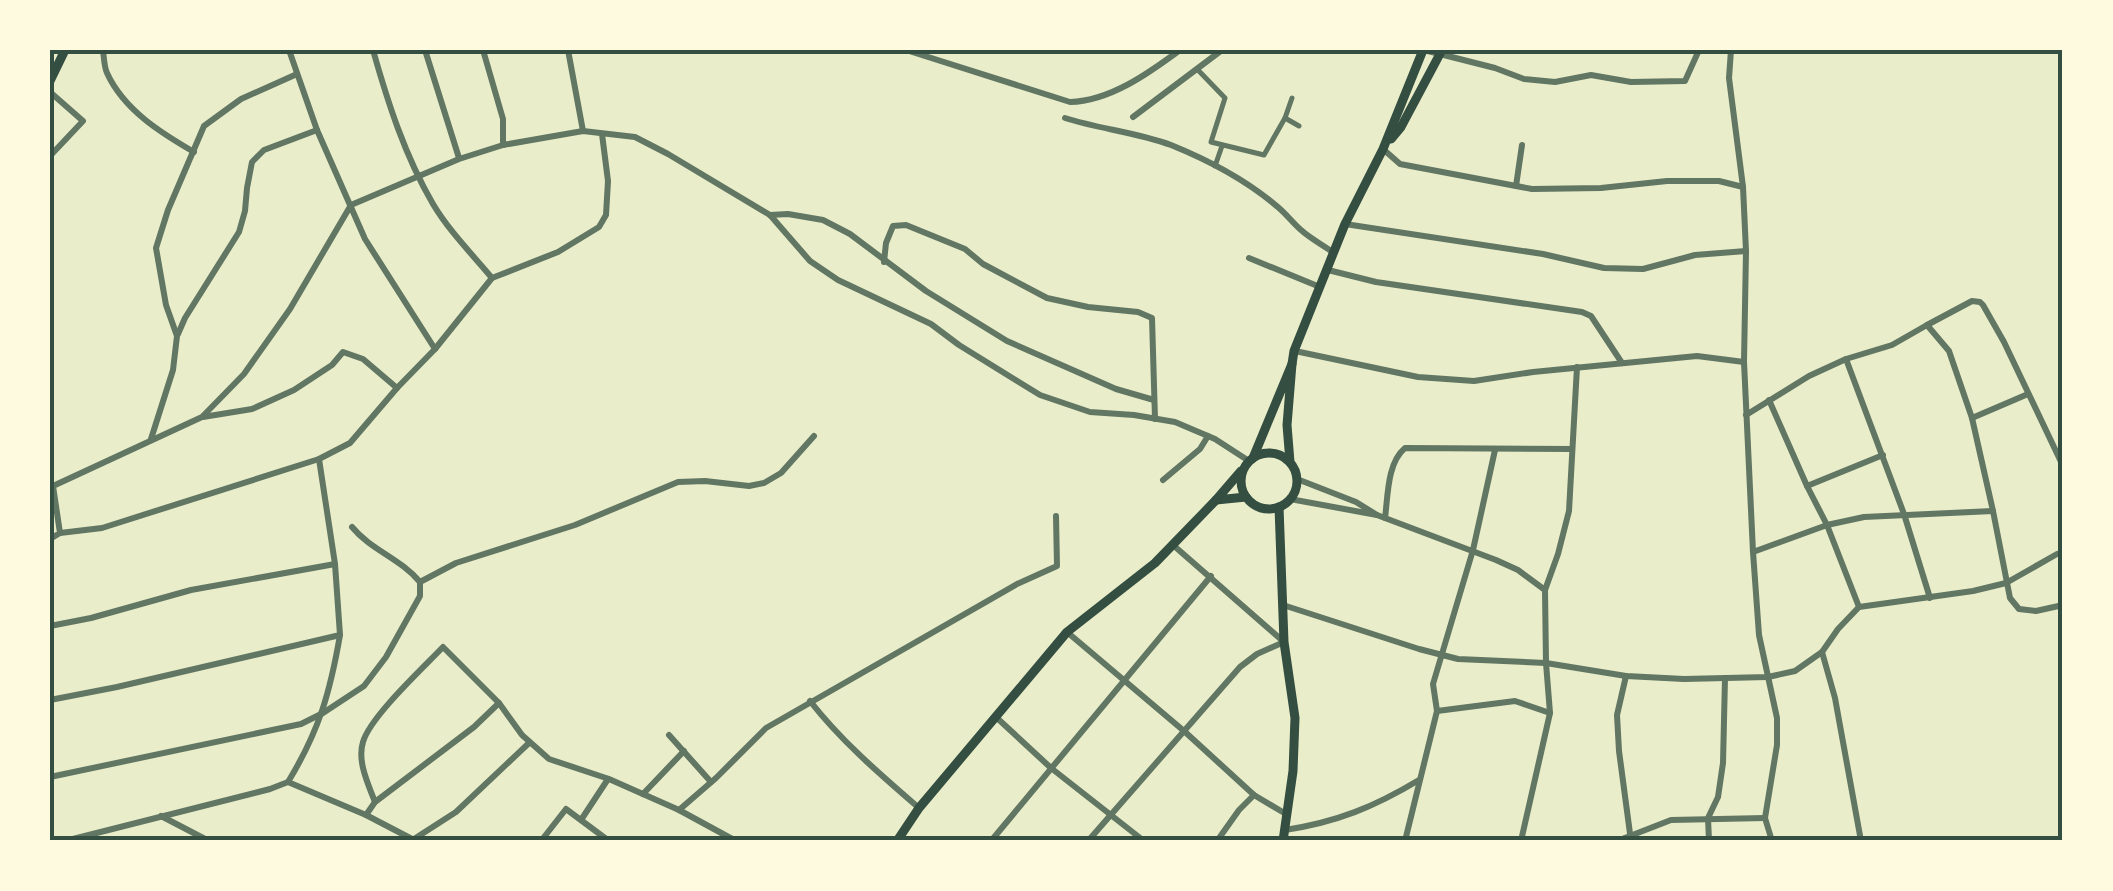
<svg xmlns="http://www.w3.org/2000/svg" width="2113" height="891" font-family="'DejaVu Sans',sans-serif">
<style>
.lines{fill:none;stroke-linecap:round;stroke-linejoin:round}
.pedestrian{stroke:#617663;stroke-width:5}
.minor{stroke:#617663;stroke-width:6}
.secondary{stroke:#344e41;stroke-width:9}
.neatline{fill:none;stroke:#344e41;stroke-width:4}
</style>
<rect width="100%" height="100%" fill="#e9edc9"/>
<g class="lines">
<!-- pedestrian -->
<g class="pedestrian">
<polyline points="1197,69 1225,98 1211,142 1264,155 1285,118 1299,126"/>
<polyline points="1285,118 1292,98"/>
<polyline points="1215,166 1222,146"/>
</g>
<!-- minor -->
<g class="minor">
<path d="M 103,50 C 104,57 104,67 107,73 C 124,110 161,133 194,152"/>
<polyline points="289,50 317,130 365,239 435,349"/>
<path d="M 373,50 C 388,103 405,156 433,204 C 449,231 472,254 492,278"/>
<polyline points="425,50 459,158"/>
<polyline points="483,50 503,119 503,145"/>
<polyline points="568,50 583,131"/>
<path d="M 906,50 L 1070,102 C 1110,101 1149,73 1180,50"/>
<polyline points="1424,50 1495,68 1524,79 1555,82 1591,75 1631,82 1685,81 1699,50"/>
<polyline points="1731,50 1729,78 1743,187"/>
<polyline points="50,92 83,121 50,156"/>
<polyline points="1133,117 1222,50"/>
<path d="M 1065,118 C 1099,129 1136,132 1171,145 C 1208,160 1249,182 1279,208 C 1287,215 1293,223 1301,230 C 1311,239 1323,245 1334,253"/>
<polyline points="1383,149 1400,164 1532,189 1601,188 1667,181 1719,181 1743,187 1746,251 1744,362 1753,552 1759,635 1777,718 1777,745 1765,818 1772,841"/>
<polyline points="1516,186 1522,145"/>
<polyline points="770,215 788,214 823,220 850,234 926,291 1007,341 1116,389 1154,400"/>
<polyline points="1345,224 1543,254 1604,268 1643,269 1695,255 1746,251"/>
<polyline points="1249,258 1320,287"/>
<polyline points="884,262 886,243 893,226 906,225 965,249 983,264 1047,298 1088,307 1138,312 1152,318 1155,419"/>
<polyline points="1328,270 1376,282 1582,312 1591,316 1622,363"/>
<polyline points="1927,325 1972,301 1980,302 1983,305 2004,342 2063,466"/>
<polyline points="178,334 185,318 239,232 245,211 247,188 252,162 264,150 317,130"/>
<polyline points="1295,351 1418,377 1474,381 1533,372 1697,356 1744,362"/>
<polyline points="1846,359 1904,514 1930,598"/>
<polyline points="1769,400 1807,486 1827,525 1859,607"/>
<polyline points="1746,415 1809,376 1846,359 1892,345 1927,325 1949,351 1972,418 1993,511 2010,598 2019,609 2036,611 2063,605"/>
<polyline points="203,417 252,409 294,390 332,365 343,352 363,359 397,388"/>
<polyline points="1972,418 2028,394"/>
<polyline points="151,439 173,370 177,336 166,305 156,248 168,210 204,126 241,99 297,74"/>
<polyline points="1163,480 1200,449 1208,436"/>
<polyline points="1807,486 1883,455"/>
<polyline points="1290,499 1377,515 1356,502 1297,479"/>
<polyline points="1377,515 1496,560 1518,570 1545,590"/>
<path d="M 1385,518 C 1388,496 1387,463 1405,448 L 1572,449"/>
<polyline points="60,533 102,528 319,459"/>
<polyline points="50,539 60,533 53,486 202,417 244,374 290,309 351,205 459,159 503,145 583,131 635,137 668,154 770,215 810,261 838,280 931,324 959,345 1040,395 1090,412 1134,415 1175,422 1215,439 1249,461"/>
<polyline points="1753,552 1827,525 1864,517 1993,511"/>
<polyline points="420,582 456,563 575,525 678,482 705,481 749,486 764,483 781,473 814,436"/>
<polyline points="1283,605 1419,649 1458,659 1546,663 1626,676 1684,679 1768,677 1795,671 1822,652 1838,629 1859,607 1973,591 2006,583 2057,554"/>
<polyline points="50,626 91,618 191,590 335,564"/>
<polyline points="1067,632 1184,731 1254,795 1286,814"/>
<polyline points="1822,652 1835,698 1861,841"/>
<polyline points="1626,676 1617,715 1619,751 1631,841"/>
<polyline points="50,700 117,687 340,635 335,564 319,459 350,443 397,388 435,349 492,278 558,252 599,227 606,215 608,181 602,134"/>
<path d="M 810,701 C 842,742 881,775 919,808"/>
<polyline points="1437,711 1515,701 1550,713"/>
<polyline points="997,718 1051,768 1144,841"/>
<polyline points="669,735 711,782"/>
<path d="M 50,777 L 301,724 L 323,713 L 364,686 L 386,657 L 420,596 L 420,582 C 401,559 371,550 352,527"/>
<polyline points="288,782 366,815 375,802 474,727 499,703"/>
<polyline points="643,794 684,751"/>
<path d="M 375,802 C 368,784 357,761 363,742 C 370,717 423,668 443,647 L 499,703 L 522,735 L 549,759 L 609,779 L 679,810 L 736,841"/>
<polyline points="679,810 716,778 766,728 1017,584 1057,566 1056,516"/>
<polyline points="366,815 414,840"/>
<polyline points="161,816 209,841"/>
<polyline points="581,820 608,779"/>
<path d="M 1285,830 C 1337,822 1374,807 1419,780"/>
<polyline points="414,839 456,812 529,743"/>
<path d="M 65,841 L 270,789 L 288,782 C 319,731 330,693 340,635"/>
<polyline points="527,841 529,841"/>
<polyline points="541,841 566,809 609,841"/>
<polyline points="991,841 1211,576"/>
<polyline points="1088,841 1240,667 1257,654 1284,642 1173,545"/>
<polyline points="1217,841 1239,810 1254,795"/>
<polyline points="1405,841 1437,711 1433,684 1473,550 1495,450"/>
<polyline points="1521,841 1550,713 1546,663 1545,590 1558,554 1569,511 1577,367"/>
<polyline points="1617,841 1671,820 1765,818"/>
<polyline points="1709,841 1708,818 1718,797 1723,763 1725,678"/>
</g>
<!-- secondary -->
<g class="secondary">
<polyline points="50,81 65,50"/>
<polyline points="1391,139 1401,127 1442,50"/>
<polyline points="1292,364 1294,351 1345,224 1383,149 1423,50"/>
<circle cx="1269" cy="481" r="28"/>
<polyline points="1253,458 1292,364 1287,425 1290,462"/>
<polyline points="1241,471 1216,500 1246,497"/>
<polyline points="1279,507 1284,642 1295,718 1293,771 1283,841"/>
<polyline points="897,841 919,808 1067,632 1155,563 1216,500"/>
</g>
</g>
<!-- border -->
<rect width="2113" height="891" fill="none" stroke="#fefae0" stroke-width="105"/>
<rect x="52" y="52" width="2008" height="786" class="neatline"/>
</svg>
